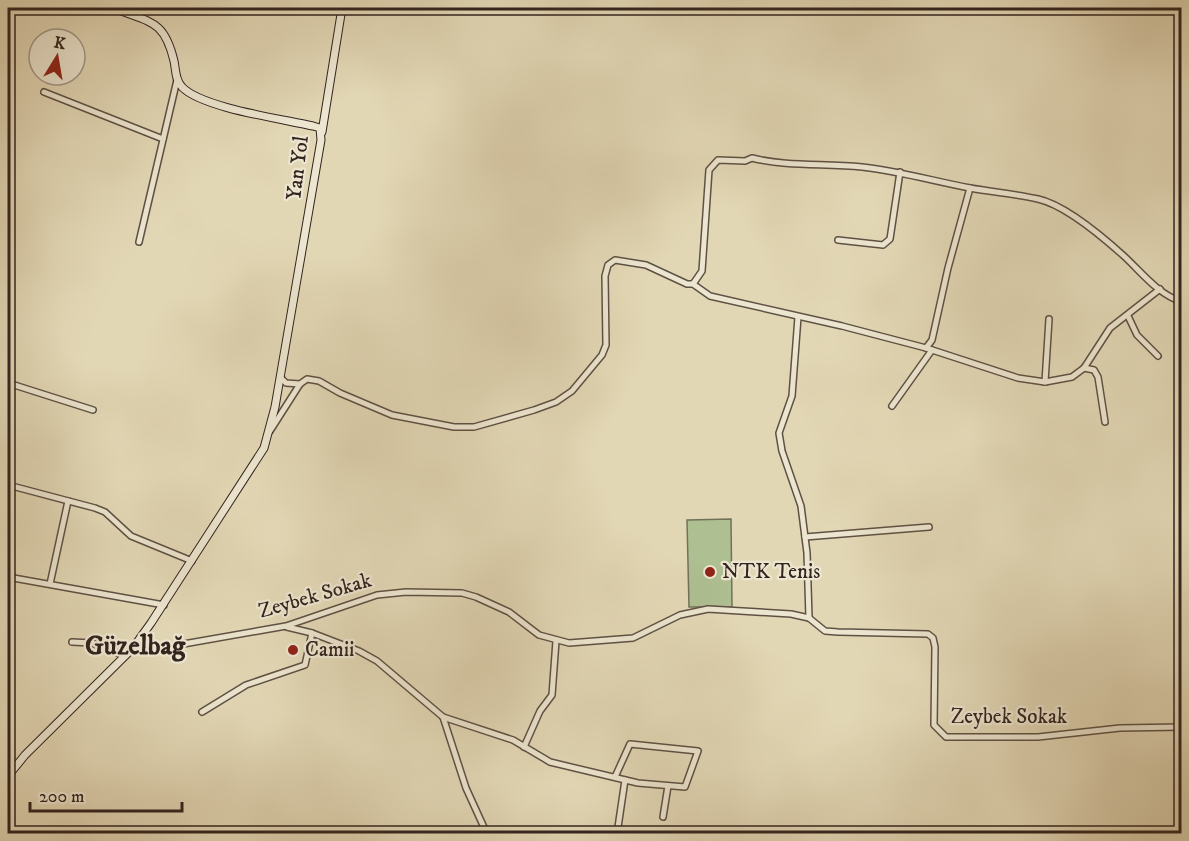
<svg xmlns="http://www.w3.org/2000/svg" width="1189" height="841" font-family="'IM FELL DW Pica',serif">
<style>
.green{fill:#aebf91;stroke:#707258;stroke-width:1.5}
.lines{fill:none;stroke-linecap:round;stroke-linejoin:round}
.street-casing{stroke:#5f5144;stroke-width:8}
.secondary-casing{stroke:#33241f;stroke-width:9}
.street{stroke:#ece5cf;stroke-width:5}
.secondary{stroke:#ece5cf;stroke-width:7}
.poi-dot{fill:#8f2418;stroke:#ece5cf;stroke-width:2}
.labels{text-anchor:middle;dominant-baseline:central;stroke-width:4.5;stroke-linejoin:round;paint-order:stroke}
.street-label{font-size:21px;fill:#33241f;stroke:#ece5cf}
.poi-label{font-size:21px;fill:#33241f;stroke:#ece5cf;text-anchor:start}
.district-label{font-size:27px;font-weight:bold;fill:#33241f;stroke:#ece5cf}
</style>
<rect width="100%" height="100%" fill="#e2d7b5"/>
<filter id="stains"><feTurbulence type="fractalNoise" baseFrequency=".00333" numOctaves="4"/><feColorMatrix values="0 0 0 0 .2 0 0 0 0 .09 0 0 0 0 .02 0 0 0 .5 -.17"/></filter>
<radialGradient id="worn" r=".72"><stop offset=".6" stop-color="#630" stop-opacity="0"/><stop offset="1" stop-color="#630" stop-opacity=".3"/></radialGradient>
<!-- green -->
<polygon class="green" points="731,519 732,607 689,607 687,520"/>
<g class="lines">
<!-- street casing -->
<g class="street-casing">
<g id="street">
<polyline points="44,92 163,139"/>
<polyline points="838,240 883,245 890,239 900,172"/>
<polyline points="139,242 177,80"/>
<path d="M 693,284 L 710,296 L 842,326 L 926,348 L 932,340 L 948,268 L 970,188 C 992,192 1016,194 1038,199 C 1065,205 1104,238 1125,257 C 1143,274 1158,294 1182,302"/>
<polyline points="1128,316 1137,335 1158,356"/>
<polyline points="798,317 792,396 779,433 782,451 801,506 807,553 809,618"/>
<polyline points="926,348 1018,378 1045,382 1072,377 1084,368 1110,328 1160,289"/>
<polyline points="1084,368 1094,370 1098,377 1105,422"/>
<polyline points="281,378 286,383 300,384"/>
<polyline points="1045,382 1049,319"/>
<polyline points="8,383 93,410"/>
<polyline points="892,406 932,350"/>
<path d="M 270,431 L 300,384 L 307,379 L 319,381 L 340,393 L 392,415 L 454,427 L 474,427 L 534,410 L 556,402 L 572,391 L 602,355 L 606,345 L 605,276 L 608,265 L 615,260 L 646,265 L 687,284 L 693,284 L 702,271 L 709,170 L 718,160 L 745,161 L 752,158 C 788,167 825,163 862,167 C 899,171 933,181 970,188"/>
<polyline points="8,485 95,508 105,512 131,536 192,561"/>
<polyline points="805,537 929,527"/>
<polyline points="8,577 164,605"/>
<polyline points="50,584 68,501"/>
<polyline points="287,627 312,633 359,651 377,661 443,717 466,788 487,834"/>
<polyline points="72,642 92,643 123,655"/>
<polyline points="133,648 155,649 286,626 377,595 406,592 462,593 476,597 509,612 539,635 569,643 633,638 680,615 708,609 791,614 809,618 825,631 838,632 928,634 933,638 935,647 934,725 946,737 1038,737 1120,728 1182,727"/>
<polyline points="202,712 246,685 305,665 312,633"/>
<polyline points="443,717 513,740 550,762 638,783 685,787 698,751 630,744 615,777"/>
<polyline points="524,747 540,711 552,695 556,641"/>
<polyline points="663,817 668,786"/>
<polyline points="617,834 625,780"/>
<polyline points="1178,834 1179,727"/>
</g>
</g>
<!-- secondary casing -->
<g class="secondary-casing">
<g id="secondary">
<polyline points="322,132 342,8"/>
<path d="M 8,776 L 25,755 L 133,648 L 151,623 L 264,448 L 275,407 L 321,140 L 320,128 L 313,126 C 283,119 202,108 182,87 C 175,80 176,70 174,61 C 164,19 150,23 114,8"/>
</g>
</g>
<!-- street -->
<use href="#street" class="street"/>
<!-- secondary -->
<use href="#secondary" class="secondary"/>
</g>
<!-- markers -->
<g class="poi-dot">
<circle cx="710" cy="572" r="6"/>
<circle cx="293" cy="650" r="6"/>
</g>
<g class="labels">
<!-- street labels -->
<g class="street-label">
<text transform="translate(298 168) rotate(-83)">Yan Yol</text>
<text transform="translate(315 596) rotate(-16)">Zeybek Sokak</text>
<text x="1009" y="717">Zeybek Sokak</text>
</g>
<!-- poi labels -->
<g class="poi-label">
<text x="722" y="572">NTK Tenis</text>
<text x="305" y="650">Camii</text>
</g>
<!-- district labels -->
<g class="district-label">
<text x="135" y="646">Güzelbağ</text>
</g>
</g>
<!-- margin -->
<rect width="1189" height="841" fill="none" stroke="#e2d7b5" stroke-width="30"/>
<rect x="9" y="9" width="1171" height="823" fill="none" stroke="#33241f" stroke-width="3"/>
<rect x="15" y="15" width="1159" height="811" fill="none" stroke="#33241f" stroke-width="1.5"/>
<!-- north arrow -->
<g transform="translate(57 57) rotate(11)"><circle r="28" fill="#ece5cf" stroke="#a29889" stroke-width="1.5"/>
<path d="M0-4.5L10 22L0 15L-10 22Z" fill="#8f2418"/>
<text y="-9" font-size="16" font-weight="bold" text-anchor="middle" fill="#33241f">K</text>
</g>
<!-- scale -->
<path d="M30 802v9h152v-9" fill="none" stroke="#33241f" stroke-width="3"/>
<text x="39" y="802" font-size="18" fill="#33241f" stroke="#ece5cf" stroke-width="4.5" paint-order="stroke">200 m</text>
<rect width="100%" height="100%" filter="url(#stains)"/>
<rect width="100%" height="100%" fill="url(#worn)"/>
</svg>
